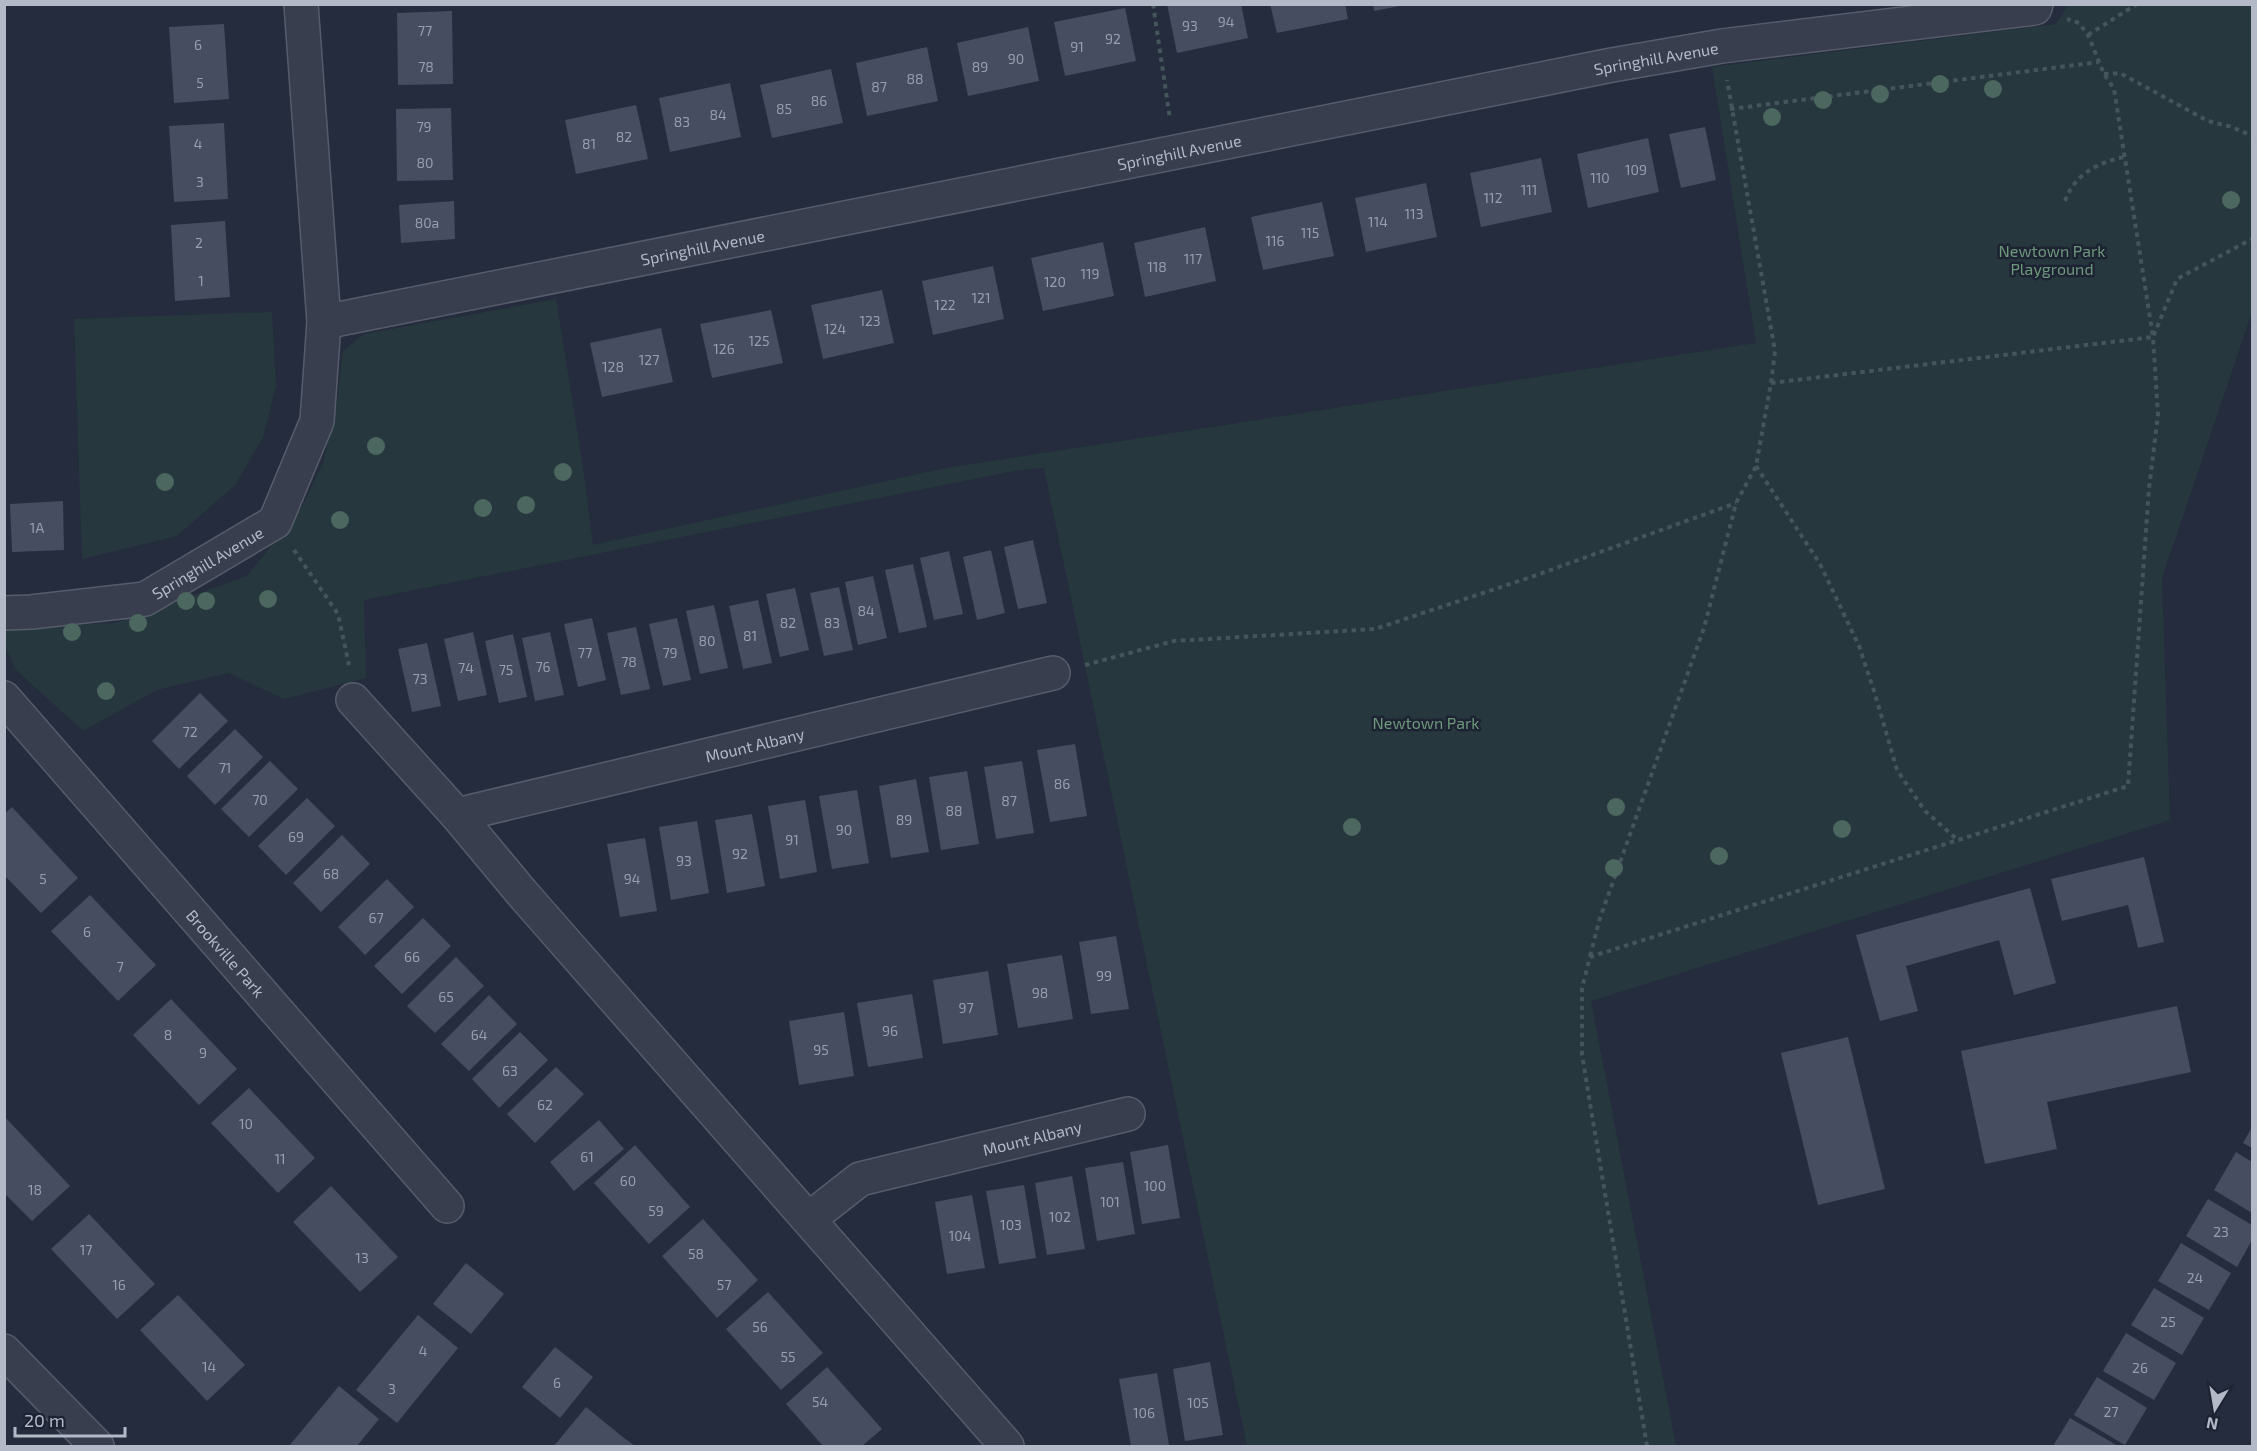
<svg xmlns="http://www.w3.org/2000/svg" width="2257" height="1451" font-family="'Exo 2',sans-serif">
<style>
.green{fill:#26383e}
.building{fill:#464d61}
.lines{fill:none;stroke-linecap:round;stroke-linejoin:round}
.minor-casing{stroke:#565c6b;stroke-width:36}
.path{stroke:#44555b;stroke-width:4;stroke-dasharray:4.5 4.5;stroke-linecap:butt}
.minor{stroke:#383e4d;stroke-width:33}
.tree{fill:#4c675f}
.labels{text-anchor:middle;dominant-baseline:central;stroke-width:5;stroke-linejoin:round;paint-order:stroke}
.number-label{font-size:14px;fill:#989eae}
.street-label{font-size:16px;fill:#b4b9c8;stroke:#1d2332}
.park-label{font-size:16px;fill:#6c987b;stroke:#1d2332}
</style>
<rect width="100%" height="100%" fill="#242c3d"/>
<!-- green -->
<g class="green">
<polygon points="2068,5 2252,5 2252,312 2162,578 2170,820 1591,1001 1676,1446 1247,1446 1044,468 1019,470 364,600 366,678 284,699 228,673 157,690 83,731 15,669 5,645 4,628 115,623 247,576 303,505 323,463 337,400 343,351 364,334 556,299 582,461 593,545 946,468 1756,343 1712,67 2056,24"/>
<polygon points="272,312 276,385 263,437 236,484 177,536 82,559 74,319"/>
</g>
<!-- building -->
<g class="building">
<polygon points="1167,4 1241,4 1248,38 1177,53"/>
<polygon points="1270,4 1345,4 1348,19 1277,33"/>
<polygon points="1373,4 1400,4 1400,6 1374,11"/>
<polygon points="1125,8 1136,61 1065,76 1054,22"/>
<polygon points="452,11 453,84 398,85 397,13"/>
<polygon points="224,24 229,99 174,103 169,27"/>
<polygon points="1028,27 1039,81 968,96 957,43"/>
<polygon points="927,47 938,101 867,116 856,63"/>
<polygon points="831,69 843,123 772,138 760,85"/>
<polygon points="730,83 741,137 670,152 659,98"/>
<polygon points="636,105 648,159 576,174 565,120"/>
<polygon points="451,108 453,180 397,181 396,109"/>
<polygon points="224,123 228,199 174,202 169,126"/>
<polygon points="1705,127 1716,180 1681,188 1669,134"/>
<polygon points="1648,138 1659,192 1588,208 1577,154"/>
<polygon points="1541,158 1552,212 1481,227 1470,173"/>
<polygon points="1426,183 1437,237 1366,252 1355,198"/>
<polygon points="454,201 455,239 401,243 399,205"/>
<polygon points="1322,202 1334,256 1263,270 1251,217"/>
<polygon points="225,221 230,297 175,301 171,225"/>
<polygon points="1205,227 1216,281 1145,297 1134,243"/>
<polygon points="1103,242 1114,296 1043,311 1031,258"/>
<polygon points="993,266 1004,319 933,335 922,281"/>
<polygon points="882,290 894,343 823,359 811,305"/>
<polygon points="771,310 783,363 712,378 700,324"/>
<polygon points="661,328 673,382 602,397 590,343"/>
<polygon points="63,501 64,550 12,552 10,504"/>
<polygon points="1033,540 1047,603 1018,609 1004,547"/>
<polygon points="991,550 1005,613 977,620 963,557"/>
<polygon points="949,551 963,614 934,620 920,558"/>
<polygon points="913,564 927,627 899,633 885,570"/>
<polygon points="873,576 887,638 858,645 845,582"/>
<polygon points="839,587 853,650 824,656 810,593"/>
<polygon points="795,588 809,650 780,657 766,594"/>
<polygon points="758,600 772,663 743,669 729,606"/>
<polygon points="714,605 728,668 700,674 686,611"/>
<polygon points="592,618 606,680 578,687 564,624"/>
<polygon points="677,618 691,680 663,686 649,624"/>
<polygon points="636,627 650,689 621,695 607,633"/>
<polygon points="473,632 487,695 458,701 444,639"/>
<polygon points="550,632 564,695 535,701 522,638"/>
<polygon points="513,634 527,697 499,703 485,641"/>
<polygon points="427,643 441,706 412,712 398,649"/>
<polygon points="200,693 228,721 179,769 152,741"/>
<polygon points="235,729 263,757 215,805 187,776"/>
<polygon points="1075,744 1087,816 1050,822 1037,750"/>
<polygon points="270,761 298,789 249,837 221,809"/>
<polygon points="1022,761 1034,833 996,839 984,767"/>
<polygon points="967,771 979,844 941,850 929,777"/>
<polygon points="916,779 929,852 891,858 879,786"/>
<polygon points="857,790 869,863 832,869 819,796"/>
<polygon points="307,798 335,826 286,875 258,846"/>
<polygon points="805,800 817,872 780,879 768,806"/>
<polygon points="12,807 78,878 41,913 4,875 4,814"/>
<polygon points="752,814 765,886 727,893 715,820"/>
<polygon points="697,821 709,893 671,900 659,827"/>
<polygon points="342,835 370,864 321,912 293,883"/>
<polygon points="645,838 657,911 620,917 607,844"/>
<polygon points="2144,857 2164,942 2138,948 2128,905 2062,921 2051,879"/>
<polygon points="387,879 414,907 365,955 338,927"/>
<polygon points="2030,888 2056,983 2014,995 1999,940 1906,966 1918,1011 1880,1021 1856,935"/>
<polygon points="90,895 156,965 118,1001 51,931"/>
<polygon points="423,918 451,946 402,994 374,966"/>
<polygon points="1116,936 1129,1009 1091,1014 1079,942"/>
<polygon points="1062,955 1073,1019 1018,1028 1007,964"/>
<polygon points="456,957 484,986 435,1033 407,1006"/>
<polygon points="988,971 998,1035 943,1044 933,980"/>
<polygon points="912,994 923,1058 868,1067 857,1003"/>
<polygon points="489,995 517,1024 469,1071 441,1044"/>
<polygon points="171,999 237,1069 199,1105 133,1035"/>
<polygon points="2177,1006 2191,1072 2047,1102 2057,1149 1985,1164 1961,1051"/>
<polygon points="844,1012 854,1076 799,1085 789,1021"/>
<polygon points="520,1032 548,1060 499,1108 472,1079"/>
<polygon points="1848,1037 1885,1189 1818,1205 1781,1053"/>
<polygon points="556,1067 584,1094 535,1143 507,1114"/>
<polygon points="249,1088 315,1158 278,1193 211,1123"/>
<polygon points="4,1116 70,1186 32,1221 4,1193"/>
<polygon points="599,1120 624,1149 574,1191 550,1162"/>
<polygon points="2252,1127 2252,1148 2243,1143"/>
<polygon points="635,1145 690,1207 649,1244 594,1183"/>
<polygon points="1168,1145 1180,1218 1142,1224 1130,1152"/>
<polygon points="2236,1152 2252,1162 2252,1213 2214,1190"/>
<polygon points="1123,1162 1135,1234 1097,1241 1085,1168"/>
<polygon points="1072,1176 1085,1249 1047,1255 1035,1183"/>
<polygon points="1024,1185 1036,1258 999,1264 986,1191"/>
<polygon points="331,1186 398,1257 360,1292 293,1222"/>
<polygon points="972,1195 985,1268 947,1274 935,1202"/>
<polygon points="2208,1199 2252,1225 2252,1240 2237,1267 2186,1236"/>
<polygon points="89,1214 155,1284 117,1319 51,1249"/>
<polygon points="703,1219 758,1280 717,1318 662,1256"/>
<polygon points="2181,1243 2231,1273 2209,1310 2158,1281"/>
<polygon points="466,1263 504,1294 471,1334 433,1304"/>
<polygon points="2154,1288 2204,1318 2182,1355 2131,1325"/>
<polygon points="768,1292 823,1353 781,1390 726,1329"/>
<polygon points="178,1295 245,1365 207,1401 140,1330"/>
<polygon points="418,1315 458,1348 397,1423 356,1390"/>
<polygon points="2126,1333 2176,1363 2154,1400 2103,1371"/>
<polygon points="555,1347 593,1377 560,1418 522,1387"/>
<polygon points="1210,1362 1223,1435 1185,1441 1173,1369"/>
<polygon points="827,1367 882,1429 862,1446 823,1446 786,1404"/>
<polygon points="1157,1373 1169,1445 1131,1446 1119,1379"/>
<polygon points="2097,1377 2147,1408 2125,1445 2074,1415"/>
<polygon points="339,1386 379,1419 357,1446 289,1446"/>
<polygon points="586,1407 624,1438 635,1446 554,1446"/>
<polygon points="2070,1418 2118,1446 2053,1446"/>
</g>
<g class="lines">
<!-- minor casing -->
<g class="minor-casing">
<g id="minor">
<path id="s1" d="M 324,322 L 1612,65 L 1722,46 L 2035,8 L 2036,4"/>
<path id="s2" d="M 4,613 L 31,612 L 145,599 L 275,522 L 317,421 L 324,322 L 301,4"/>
<path id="s3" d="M 4,698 L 447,1206"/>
<polyline points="353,700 457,815 522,893 1007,1446"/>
<path id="s4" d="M 457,815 L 1053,673"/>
<path id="s5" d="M 809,1219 L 860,1179 L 1128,1114"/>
<polyline points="4,1351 97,1446"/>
</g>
</g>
<!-- path -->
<g class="path">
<polyline points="1153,4 1170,119"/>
<polyline points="2088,35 2137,4"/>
<polyline points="2104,74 2120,73 2208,121 2232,127 2252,136"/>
<polyline points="1730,109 2099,62"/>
<path d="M 2065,201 C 2075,174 2097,163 2124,157"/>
<polyline points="1771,383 2153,337 2114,89 2104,74 2088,35 2079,23 2067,19"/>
<polyline points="1756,466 1820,564 1859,646 1875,694 1897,770 1925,811 1959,841"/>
<polyline points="294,550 338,614 349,665"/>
<polyline points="1085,665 1174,641 1375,629 1531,577 1736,503"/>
<polyline points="1590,956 1600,918 1704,628 1736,503 1756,466 1771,383 1775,351 1727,80"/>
<polyline points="1647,1446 1582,1055 1582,988 1590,957 2128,786 2149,488 2158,415 2153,337 2177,279 2252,239"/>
</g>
<!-- minor -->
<use href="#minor" class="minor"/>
</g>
<!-- trees -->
<g class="tree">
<circle cx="1940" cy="84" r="9"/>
<circle cx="1993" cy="89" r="9"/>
<circle cx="1880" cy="94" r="9"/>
<circle cx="1823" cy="100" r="9"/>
<circle cx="1772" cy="117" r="9"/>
<circle cx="2231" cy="200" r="9"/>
<circle cx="376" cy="446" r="9"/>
<circle cx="563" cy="472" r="9"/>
<circle cx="165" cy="482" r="9"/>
<circle cx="526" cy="505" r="9"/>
<circle cx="483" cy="508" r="9"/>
<circle cx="340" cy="520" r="9"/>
<circle cx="268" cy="599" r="9"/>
<circle cx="186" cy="601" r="9"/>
<circle cx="206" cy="601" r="9"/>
<circle cx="138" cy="623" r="9"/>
<circle cx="72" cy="632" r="9"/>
<circle cx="106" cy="691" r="9"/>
<circle cx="1616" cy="807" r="9"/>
<circle cx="1352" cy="827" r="9"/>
<circle cx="1842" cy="829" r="9"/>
<circle cx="1719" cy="856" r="9"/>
<circle cx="1614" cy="868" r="9"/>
</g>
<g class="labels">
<!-- number labels -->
<g class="number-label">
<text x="1226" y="21">94</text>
<text x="1190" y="25">93</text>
<text x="425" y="30">77</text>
<text x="1113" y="38">92</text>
<text x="198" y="44">6</text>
<text x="1077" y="46">91</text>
<text x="1016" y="58">90</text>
<text x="426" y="66">78</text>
<text x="980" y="66">89</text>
<text x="915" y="78">88</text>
<text x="200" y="82">5</text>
<text x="879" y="86">87</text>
<text x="819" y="100">86</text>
<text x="784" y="108">85</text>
<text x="718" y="114">84</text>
<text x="682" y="121">83</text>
<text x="424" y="126">79</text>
<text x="624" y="136">82</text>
<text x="198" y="143">4</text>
<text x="589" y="143">81</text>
<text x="425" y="162">80</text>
<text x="1636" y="169">109</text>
<text x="1600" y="177">110</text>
<text x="200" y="181">3</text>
<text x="1529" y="189">111</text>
<text x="1493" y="197">112</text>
<text x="1414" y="213">113</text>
<text x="1378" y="221">114</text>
<text x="427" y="222">80a</text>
<text x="1310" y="232">115</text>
<text x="1275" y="240">116</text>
<text x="199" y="242">2</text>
<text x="1193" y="258">117</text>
<text x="1157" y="266">118</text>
<text x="1090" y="273">119</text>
<text x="201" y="280">1</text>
<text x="1055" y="281">120</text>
<text x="981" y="297">121</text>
<text x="945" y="304">122</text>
<text x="870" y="320">123</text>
<text x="835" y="328">124</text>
<text x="759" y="340">125</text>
<text x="724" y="348">126</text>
<text x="649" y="359">127</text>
<text x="613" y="366">128</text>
<text x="37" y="527">1A</text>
<text x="866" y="610">84</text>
<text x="788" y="622">82</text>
<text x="832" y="622">83</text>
<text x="750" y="635">81</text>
<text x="707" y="640">80</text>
<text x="585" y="652">77</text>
<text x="670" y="652">79</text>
<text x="629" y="661">78</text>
<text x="543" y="666">76</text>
<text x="466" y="667">74</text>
<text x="506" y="669">75</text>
<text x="420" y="678">73</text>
<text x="190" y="731">72</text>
<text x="225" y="767">71</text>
<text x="1062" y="783">86</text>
<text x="260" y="799">70</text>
<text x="1009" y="800">87</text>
<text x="954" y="810">88</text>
<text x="904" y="819">89</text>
<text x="844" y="829">90</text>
<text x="296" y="836">69</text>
<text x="792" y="839">91</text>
<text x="740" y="853">92</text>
<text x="684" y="860">93</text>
<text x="331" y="873">68</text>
<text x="43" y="878">5</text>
<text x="632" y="878">94</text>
<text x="376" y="917">67</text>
<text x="87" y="931">6</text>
<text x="412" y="956">66</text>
<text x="120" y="966">7</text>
<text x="1104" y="975">99</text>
<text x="1040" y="992">98</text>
<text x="446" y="996">65</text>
<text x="966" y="1007">97</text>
<text x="890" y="1030">96</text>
<text x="168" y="1034">8</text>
<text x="479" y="1034">64</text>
<text x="821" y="1049">95</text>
<text x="203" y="1052">9</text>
<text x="510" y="1070">63</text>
<text x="545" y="1104">62</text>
<text x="246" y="1123">10</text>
<text x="587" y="1156">61</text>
<text x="280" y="1158">11</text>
<text x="628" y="1180">60</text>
<text x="1155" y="1185">100</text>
<text x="35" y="1189">18</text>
<text x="1110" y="1201">101</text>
<text x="656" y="1210">59</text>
<text x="1060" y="1216">102</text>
<text x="1011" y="1224">103</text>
<text x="2221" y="1231">23</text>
<text x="960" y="1235">104</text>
<text x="86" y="1249">17</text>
<text x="696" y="1253">58</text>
<text x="362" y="1257">13</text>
<text x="2195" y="1277">24</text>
<text x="119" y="1284">16</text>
<text x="724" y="1284">57</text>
<text x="2168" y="1321">25</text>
<text x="760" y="1326">56</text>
<text x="423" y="1350">4</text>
<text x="788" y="1356">55</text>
<text x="209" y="1366">14</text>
<text x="2140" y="1367">26</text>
<text x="557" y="1382">6</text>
<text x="392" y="1388">3</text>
<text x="820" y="1401">54</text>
<text x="1198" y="1402">105</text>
<text x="2111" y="1411">27</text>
<text x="1144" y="1412">106</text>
</g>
<!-- street labels -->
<g class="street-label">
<text stroke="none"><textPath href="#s1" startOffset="1358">Springhill Avenue</textPath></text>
<text stroke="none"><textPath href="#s1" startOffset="872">Springhill Avenue</textPath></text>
<text stroke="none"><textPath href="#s1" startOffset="386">Springhill Avenue</textPath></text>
<text stroke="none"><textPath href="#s2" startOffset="214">Springhill Avenue</textPath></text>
<text stroke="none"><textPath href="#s4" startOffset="306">Mount Albany</textPath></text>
<text stroke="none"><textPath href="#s3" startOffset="338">Brookville Park</textPath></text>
<text stroke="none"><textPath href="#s5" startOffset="242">Mount Albany</textPath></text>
</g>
<!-- park labels -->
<g class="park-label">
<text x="2052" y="250">Newtown Park<tspan x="2052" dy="18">Playground</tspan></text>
<text x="1426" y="722">Newtown Park</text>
</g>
</g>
<!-- border -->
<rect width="2257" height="1451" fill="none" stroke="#b4b9c8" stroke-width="12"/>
<!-- north arrow -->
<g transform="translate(2215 1409) rotate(191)" stroke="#1d2332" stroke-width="4.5" paint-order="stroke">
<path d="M0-4.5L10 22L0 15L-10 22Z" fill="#b4b9c8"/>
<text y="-9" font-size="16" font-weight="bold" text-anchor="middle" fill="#b4b9c8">N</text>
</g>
<!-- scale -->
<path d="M15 1427v9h110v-9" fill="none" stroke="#b4b9c8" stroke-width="3"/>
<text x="24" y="1427" font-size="18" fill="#b4b9c8" stroke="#1d2332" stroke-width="4.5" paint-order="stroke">20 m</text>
</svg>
